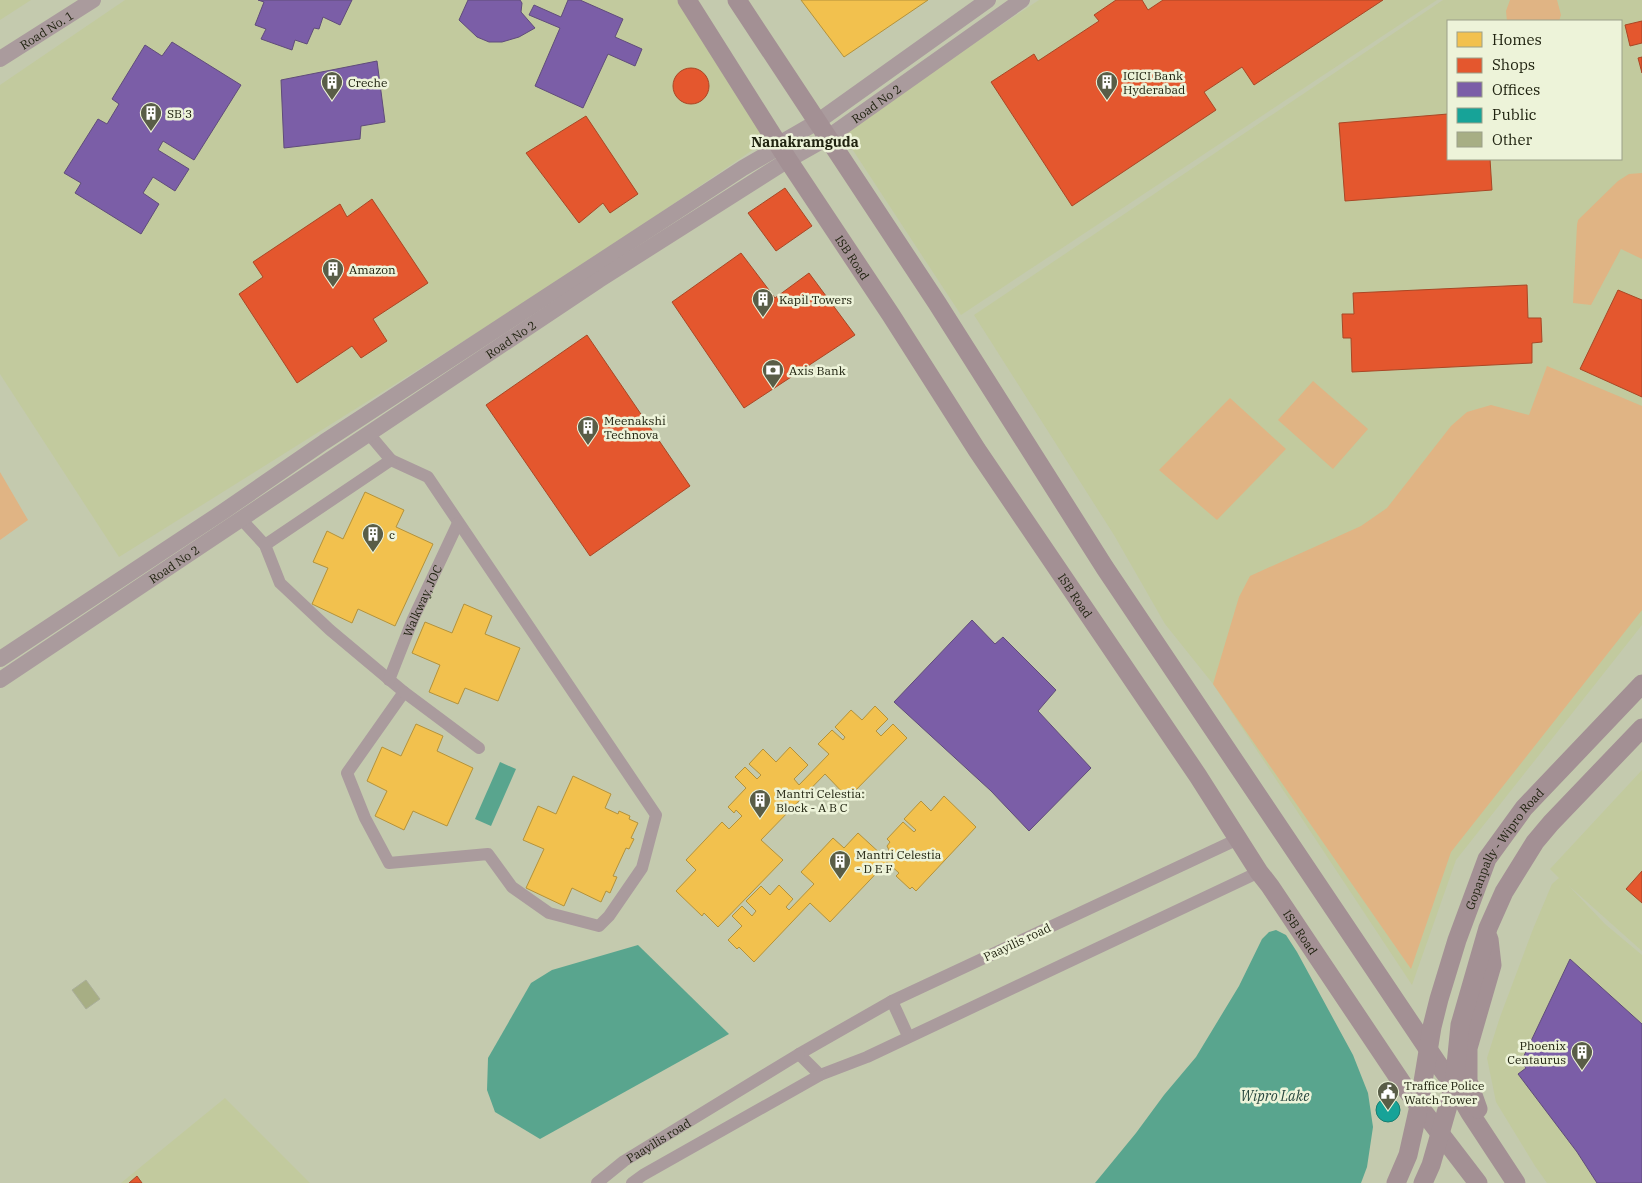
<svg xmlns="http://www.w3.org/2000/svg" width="1642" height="1183" font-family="'IBM Plex Serif',serif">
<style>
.built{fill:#c2ca9e;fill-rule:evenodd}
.green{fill:#e0b484}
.water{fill:#59a58e}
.homes{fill:#f2c14e;stroke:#b3923b}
.shops{fill:#e4572e;stroke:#a94725}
.offices{fill:#7b5ea7;stroke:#604c7a}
.public{fill:#17a398;stroke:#1a7d6f}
.building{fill:#a7ae84;stroke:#aaae99}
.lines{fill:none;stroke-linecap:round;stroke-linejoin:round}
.minor{stroke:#aa9b9d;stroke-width:12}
.tertiary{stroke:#aa9b9d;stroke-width:16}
.secondary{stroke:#a39094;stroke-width:19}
.labels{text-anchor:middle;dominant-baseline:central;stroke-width:5;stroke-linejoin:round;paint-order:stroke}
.street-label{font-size:12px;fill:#202310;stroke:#edf3d9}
.poi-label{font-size:12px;fill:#202310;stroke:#edf3d9;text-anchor:start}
.neighbourhood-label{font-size:14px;font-weight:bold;fill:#202310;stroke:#edf3d9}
.water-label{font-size:14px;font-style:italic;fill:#27463e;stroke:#edf3d9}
</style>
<rect width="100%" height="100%" fill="#c4caae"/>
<!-- built -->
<g class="built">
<polygon points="0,0 31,0 0,20"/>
<polygon points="125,0 686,0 773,136 566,277 119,557 0,374 0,85"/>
<polygon points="1039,0 1437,0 961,315 841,132"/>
<path d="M 1443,0 L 1642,0 L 1642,625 L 1456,860 L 1412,985 L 1213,684 L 1165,624 L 1114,535 L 974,315 ZM 1448,21 L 1621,21 L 1621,159 L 1448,159 Z"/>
<polygon points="1642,770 1642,951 1568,885 1605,924 1642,955 1642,1183 1547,1183 1535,1166 1496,1102 1487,1058 1500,1017 1533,929 1552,884 1559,878 1550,869"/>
<polygon points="225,1098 310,1183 121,1183"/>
</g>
<!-- green -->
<g class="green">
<polygon points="1510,0 1557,0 1561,15 1559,21 1507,21 1506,11"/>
<polygon points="1642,173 1642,259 1621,249 1591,305 1573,303 1577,225 1578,220 1618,181 1629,174"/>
<polygon points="1547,366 1642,406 1642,610 1451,852 1411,969 1213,684 1239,597 1250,576 1361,526 1387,508 1451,426 1467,412 1491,405 1529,415"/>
<polygon points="1313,381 1368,429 1333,469 1278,420"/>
<polygon points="1230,398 1286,449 1217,520 1159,470"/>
<polygon points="0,472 28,520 0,540"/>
</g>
<!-- water -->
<g class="water">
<polygon points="500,762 516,769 491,826 475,819"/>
<polygon points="1276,930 1286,935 1297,952 1353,1055 1368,1093 1373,1127 1367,1167 1361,1183 1095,1183 1136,1133 1164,1095 1196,1057 1239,986 1262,939 1269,932"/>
<polygon points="638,945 729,1034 540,1139 495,1112 487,1090 488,1058 531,983 552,970"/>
</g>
<!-- homes -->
<g class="homes">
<polygon points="801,0 928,0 844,57"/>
<polygon points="365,492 404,510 396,527 433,544 395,626 358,609 352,623 312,604 328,568 313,562 327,531 343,539"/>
<polygon points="464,604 492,616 485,634 520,648 498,701 465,688 458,704 429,692 440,665 412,653 425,622 452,633"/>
<polygon points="875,706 888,719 876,731 881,736 893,724 907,738 848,798 825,774 761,840 783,860 718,927 704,913 702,916 676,891 696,870 686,860 722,822 729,829 742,816 736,810 734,813 728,807 746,788 735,777 745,767 757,779 761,775 749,764 763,749 776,762 790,747 808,765 794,779 799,785 829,754 818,744 832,730 843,740 845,737 835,727 851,710 862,720"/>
<polygon points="416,724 443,736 437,751 473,768 447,826 413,811 404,830 375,816 387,791 367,781 382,747 401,756"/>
<polygon points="573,776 611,794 605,808 618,814 619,811 630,816 629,819 638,823 631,838 634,839 629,849 626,848 613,876 617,877 610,893 606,891 601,902 572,888 564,906 526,888 544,849 523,840 538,806 556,814"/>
<polygon points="944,796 976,827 916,891 912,887 910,889 896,876 899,873 887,862 830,922 810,903 754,962 739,947 737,949 728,940 742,926 732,916 742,906 752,916 756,911 746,901 761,886 770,895 779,885 793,899 786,907 789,910 814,884 801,872 833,838 844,848 858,833 883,856 889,850 887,846 890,842 887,839 903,822 914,832 916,830 904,819 921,801 931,811"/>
</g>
<!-- shops -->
<g class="shops">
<polygon points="1116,0 1142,0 1148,10 1163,0 1383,0 1254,85 1242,67 1204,92 1216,110 1072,206 991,82 1034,54 1038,61 1099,21 1094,15"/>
<polygon points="1642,21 1642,43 1630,46 1625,25"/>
<polygon points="1642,57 1642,73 1638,58"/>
<circle cx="691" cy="86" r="18"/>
<polygon points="1448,114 1448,159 1490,159 1492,190 1345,201 1339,123"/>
<polygon points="586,116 638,194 610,213 603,203 579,223 526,153"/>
<polygon points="785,188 812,226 776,251 748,213"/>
<polygon points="372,199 428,283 373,319 387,341 361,358 352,346 297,383 239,294 263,277 253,262 340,204 347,217"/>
<polygon points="741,253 775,298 809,273 855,335 744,408 672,302"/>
<polygon points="1527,285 1528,318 1541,318 1542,342 1532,343 1532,363 1352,372 1351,338 1343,338 1342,314 1354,314 1353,293"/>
<polygon points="1618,290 1642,300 1642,397 1580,369"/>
<polygon points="587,335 690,486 590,556 486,405"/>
<polygon points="1642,871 1642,903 1626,889"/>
<polygon points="137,1176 142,1183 129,1183"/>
</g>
<!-- offices -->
<g class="offices">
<polygon points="258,0 352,0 340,25 323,17 319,29 314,28 307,44 295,40 292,50 261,39 266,29 255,25 264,2"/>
<polygon points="468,0 520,0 522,3 521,12 535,28 519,37 502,42 489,42 477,37 459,20"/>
<polygon points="568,0 580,0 623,19 615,37 642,49 635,66 608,54 583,108 535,86 560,28 529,15 534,5 561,17"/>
<polygon points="172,42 241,85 194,160 163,141 158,150 189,169 175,191 153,177 143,193 159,204 141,234 75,193 81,183 64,173 98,119 107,124 119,104 112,99 145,45 162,56"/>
<polygon points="377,61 385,122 361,126 360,139 284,148 281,80"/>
<polygon points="972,620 995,644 1003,637 1056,690 1038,711 1091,768 1029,831 991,791 894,702"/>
<polygon points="1570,959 1642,1024 1642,1183 1597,1183 1577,1152 1518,1074 1526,1068 1521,1062"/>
</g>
<!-- public -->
<circle class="public" cx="1388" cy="1110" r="12"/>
<!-- building -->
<polygon class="building" points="86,980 100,999 86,1009 72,990"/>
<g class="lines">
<!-- minor -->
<g class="minor">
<polyline points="241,519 265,545 280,583 330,630 404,692 347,773 365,818 389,863 488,854 512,887 549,913 599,926 609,916 642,868 656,815 428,477 391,460 369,434"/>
<polyline points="265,545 391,460"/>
<path id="s1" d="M 389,680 L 413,619 L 458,523"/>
<polyline points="404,692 479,748"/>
<polyline points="1238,839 892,1001 799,1054 820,1075 867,1057 1259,872"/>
<polyline points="892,1001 908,1036"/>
<path id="s2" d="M 597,1183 L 624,1161 L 799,1054"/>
<polyline points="632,1183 643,1175 820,1075"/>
</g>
<!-- tertiary -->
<g class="tertiary">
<path id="s3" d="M 0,59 L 93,0"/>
<polyline points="0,659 224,511 324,442 743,168 772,151 779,144 817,122 988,0"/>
<path id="s4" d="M 0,680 L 599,280 L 788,160 L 827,138 L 1022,0"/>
</g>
<!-- secondary -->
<g class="secondary">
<path id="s5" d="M 687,0 L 788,160 L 891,315 L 977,450 L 1198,776 L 1259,872 L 1270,886 L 1406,1089 L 1478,1183"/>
<polyline points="737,0 937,303 1105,568 1438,1064 1454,1085 1470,1113 1516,1183"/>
<polyline points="1478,1109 1468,1081 1468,1048 1492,965 1489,939"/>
<path id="s6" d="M 1396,1183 L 1408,1155 L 1419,1106 L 1432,1027 L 1439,999 L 1457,940 L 1487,859 L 1524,808 L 1642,684"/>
<polyline points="1423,1183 1431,1165 1454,1085 1460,1025 1488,928 1504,892 1535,842 1551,823 1642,728"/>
</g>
</g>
<!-- icons -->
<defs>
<g id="building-pin" transform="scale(1.125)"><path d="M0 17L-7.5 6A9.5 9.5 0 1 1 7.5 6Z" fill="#595d47" stroke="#edf3d9"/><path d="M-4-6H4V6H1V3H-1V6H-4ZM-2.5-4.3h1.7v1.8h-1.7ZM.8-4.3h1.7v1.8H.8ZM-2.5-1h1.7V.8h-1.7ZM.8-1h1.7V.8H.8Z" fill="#fff"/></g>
<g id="bank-pin" transform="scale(1.125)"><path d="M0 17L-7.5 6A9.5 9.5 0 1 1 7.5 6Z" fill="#595d47" stroke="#edf3d9"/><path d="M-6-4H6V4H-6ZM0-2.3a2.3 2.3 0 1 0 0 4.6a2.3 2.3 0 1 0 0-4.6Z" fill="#fff"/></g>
<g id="civic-pin" transform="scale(1.125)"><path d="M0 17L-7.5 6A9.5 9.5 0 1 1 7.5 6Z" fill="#595d47" stroke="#edf3d9"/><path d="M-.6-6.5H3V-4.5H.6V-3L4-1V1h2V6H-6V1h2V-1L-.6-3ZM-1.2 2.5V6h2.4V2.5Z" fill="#fff"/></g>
</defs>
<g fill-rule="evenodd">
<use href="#building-pin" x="332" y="82"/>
<use href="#building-pin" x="1107" y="82"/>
<use href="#building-pin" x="151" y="113"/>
<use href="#building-pin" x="333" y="269"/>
<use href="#building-pin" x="763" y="299"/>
<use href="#bank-pin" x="773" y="370"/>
<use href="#building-pin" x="588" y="427"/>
<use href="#building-pin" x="373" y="534"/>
<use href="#building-pin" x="760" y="800"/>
<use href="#building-pin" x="840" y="861"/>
<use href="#building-pin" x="1582" y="1052"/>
<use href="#civic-pin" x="1388" y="1092"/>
</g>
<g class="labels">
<!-- street labels -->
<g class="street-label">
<text stroke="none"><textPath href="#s3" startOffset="55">Road No. 1</textPath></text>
<text stroke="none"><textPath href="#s4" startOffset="1049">Road No 2</textPath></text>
<text stroke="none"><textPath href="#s5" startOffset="306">ISB Road</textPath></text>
<text stroke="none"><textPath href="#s4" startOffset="614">Road No 2</textPath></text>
<text stroke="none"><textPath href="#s4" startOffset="209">Road No 2</textPath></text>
<text stroke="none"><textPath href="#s5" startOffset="711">ISB Road</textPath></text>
<text stroke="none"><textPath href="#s1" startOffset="86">Walkway, JOC</textPath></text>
<text stroke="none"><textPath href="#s6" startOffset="355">Gopanpally - Wipro Road</textPath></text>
<text stroke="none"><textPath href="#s5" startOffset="1116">ISB Road</textPath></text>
<text transform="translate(1017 942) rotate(-25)">Paayilis road</text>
<text stroke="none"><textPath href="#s2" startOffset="75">Paayilis road</textPath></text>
</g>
<!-- poi labels -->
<g class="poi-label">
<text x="1123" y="75">ICICI Bank<tspan x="1123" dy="14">Hyderabad</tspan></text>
<text x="348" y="82">Creche</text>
<text x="167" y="113">SB 3</text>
<text x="349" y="269">Amazon</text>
<text x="779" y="299">Kapil Towers</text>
<text x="789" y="370">Axis Bank</text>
<text x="604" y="420">Meenakshi<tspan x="604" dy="14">Technova</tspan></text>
<text x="389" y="534">c</text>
<text x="776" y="793">Mantri Celestia:<tspan x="776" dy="14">Block - A B C</tspan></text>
<text x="856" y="854">Mantri Celestia<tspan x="856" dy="14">- D E F</tspan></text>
<text x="1566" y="1045" text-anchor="end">Phoenix<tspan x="1566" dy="14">Centaurus</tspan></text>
<text x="1404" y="1085">Traffice Police<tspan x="1404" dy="14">Watch Tower</tspan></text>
</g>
<!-- neighbourhood labels -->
<g class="neighbourhood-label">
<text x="805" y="142">Nanakramguda</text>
</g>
<!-- water labels -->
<g class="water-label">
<text x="1275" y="1096">Wipro Lake</text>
</g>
</g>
<!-- legend -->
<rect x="1447" y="20" width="175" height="140" fill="#edf3d9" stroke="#9ba089"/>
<rect x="1457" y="32" width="25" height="15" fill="#f2c14e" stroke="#9ba089"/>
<text x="1492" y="45" font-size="15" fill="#202310">Homes</text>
<rect x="1457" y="58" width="25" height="15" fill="#e4572e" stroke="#9ba089"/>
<text x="1492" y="70" font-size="15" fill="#202310">Shops</text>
<rect x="1457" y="82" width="25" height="15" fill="#7b5ea7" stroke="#9ba089"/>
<text x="1492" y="95" font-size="15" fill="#202310">Offices</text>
<rect x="1457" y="108" width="25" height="15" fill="#17a398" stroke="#9ba089"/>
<text x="1492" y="120" font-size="15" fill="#202310">Public</text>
<rect x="1457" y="132" width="25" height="15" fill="#a7ae84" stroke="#9ba089"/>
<text x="1492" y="145" font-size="15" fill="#202310">Other</text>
</svg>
